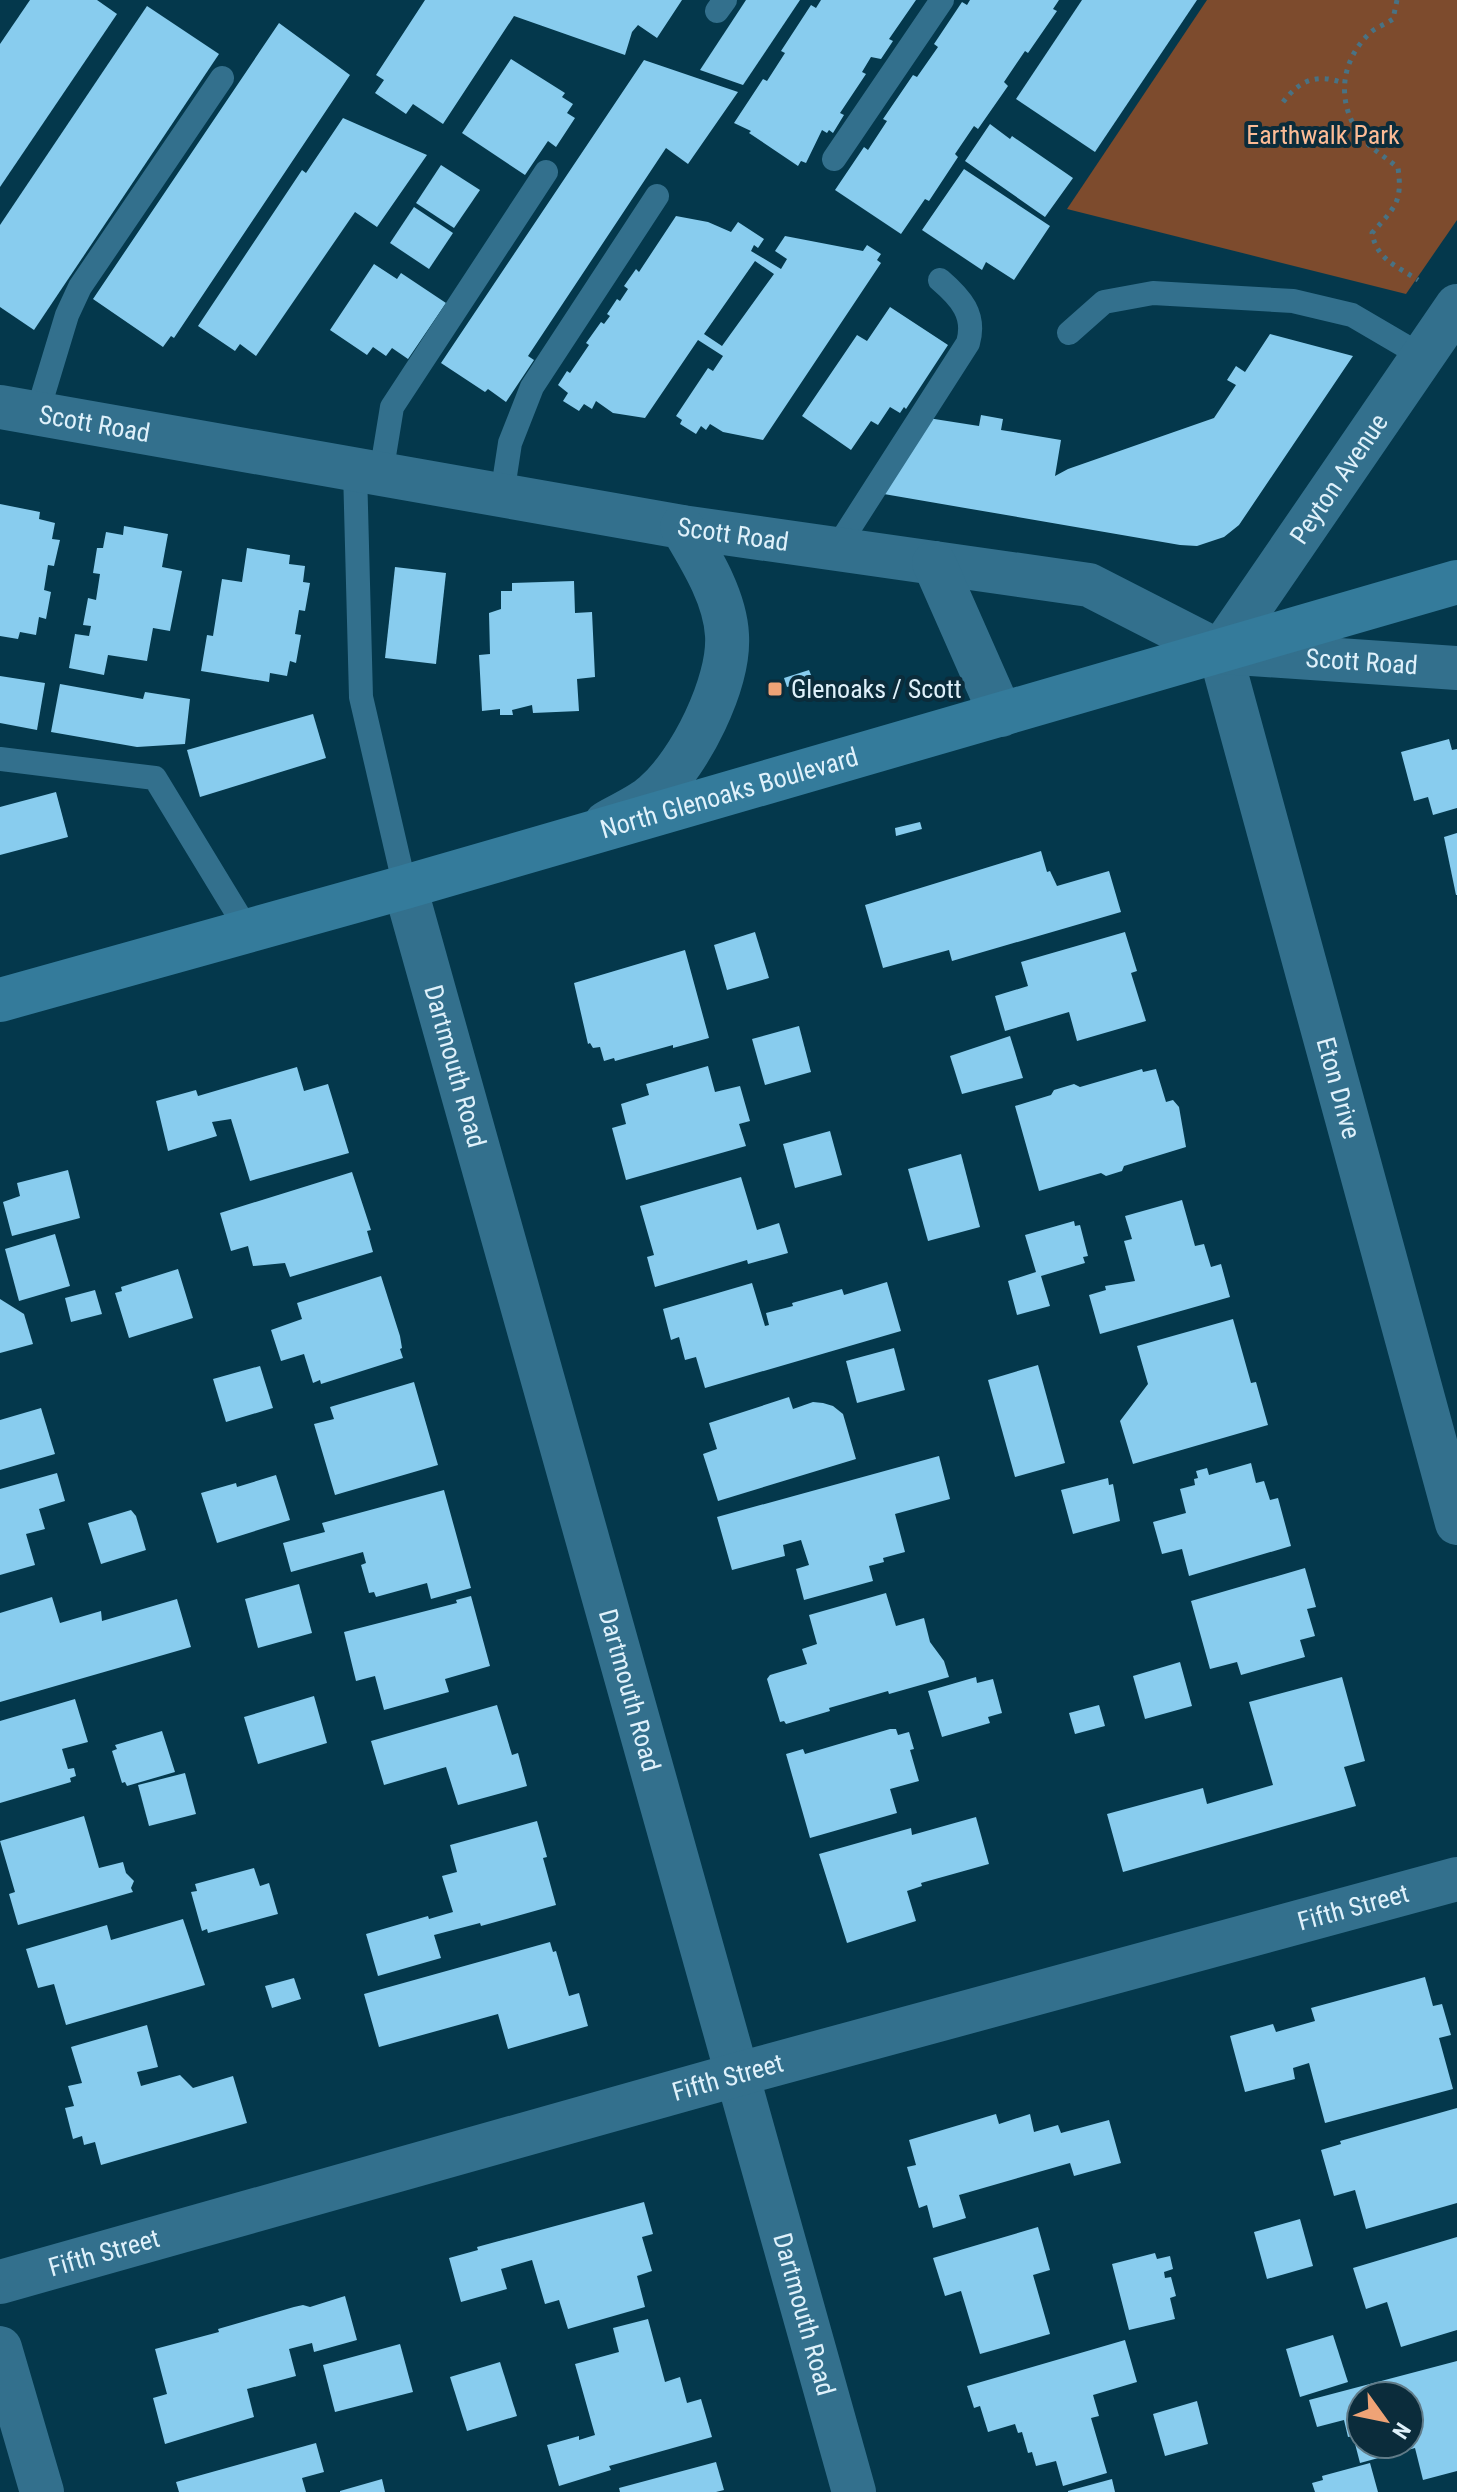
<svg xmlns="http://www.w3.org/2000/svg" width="1457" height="2492" font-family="'Roboto Condensed',sans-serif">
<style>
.green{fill:#7d4b2d}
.building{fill:#8ce;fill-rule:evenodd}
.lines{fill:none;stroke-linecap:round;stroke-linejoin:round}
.path{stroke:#497283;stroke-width:5;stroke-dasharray:4 6;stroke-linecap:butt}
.service{stroke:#33708d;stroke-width:24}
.minor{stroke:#33708d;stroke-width:44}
.tertiary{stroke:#33708d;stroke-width:44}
.secondary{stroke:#347b9b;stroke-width:44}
.poi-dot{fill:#efa376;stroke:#0b2c3b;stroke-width:3}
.labels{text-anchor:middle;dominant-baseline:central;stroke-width:8;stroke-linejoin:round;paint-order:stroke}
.park-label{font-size:26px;fill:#fdbc96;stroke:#0b2c3b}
.street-label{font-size:26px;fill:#dff1fb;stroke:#0b2c3b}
.poi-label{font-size:26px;fill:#dff1fb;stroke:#0b2c3b;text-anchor:start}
</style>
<rect width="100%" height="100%" fill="#04384c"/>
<!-- green -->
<polygon class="green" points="1207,0 1457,0 1457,220 1406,294 1067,209"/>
<!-- building -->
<g class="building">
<polygon points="30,0 97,0 117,14 0,187 0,44"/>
<polygon points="425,0 682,0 657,38 638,25 632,32 625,55 514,16 443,124 413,104 406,114 375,93 384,80 376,75"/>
<polygon points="746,0 800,0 743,85 700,70"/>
<polygon points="821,0 916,0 889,39 893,41 881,59 871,57 862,72 866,74 840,113 844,115 833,133 829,130 827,133 822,130 806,163 801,161 798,166 749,133 751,131 734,123 763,79 767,81 785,53 781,51 811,5 816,8"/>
<polygon points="970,0 1059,0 1053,9 1057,11 1028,53 1025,51 1004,82 1008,86 978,129 974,126 955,154 958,157 929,201 925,199 901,234 835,190 864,147 868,150 887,121 883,119 913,75 917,77 938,47 934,44 962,2 967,5"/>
<polygon points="1082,0 1197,0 1095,152 1016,99"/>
<polygon points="147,6 219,54 34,330 0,307 0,225"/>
<polygon points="279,23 350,75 174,338 171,336 163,347 93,299"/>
<polygon points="511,59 565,93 562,97 573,104 567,113 575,118 556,147 548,141 525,175 462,133"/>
<polygon points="644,60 738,92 688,164 666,148 528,356 534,360 506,402 488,389 485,392 441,363"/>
<polygon points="343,118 427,155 377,227 355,212 256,356 240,344 235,351 198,326 302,170 306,173"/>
<polygon points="990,124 1010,139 1012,136 1073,178 1045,217 965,161"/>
<polygon points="441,165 480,190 454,228 416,203"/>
<polygon points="964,169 1050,226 1014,280 986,262 982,270 922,230"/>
<polygon points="414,207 453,233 429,269 390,243"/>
<path d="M 676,216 L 708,222 L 731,232 L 738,222 L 764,239 L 758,248 L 754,245 L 751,251 L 781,269 L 787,259 L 775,251 L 785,236 L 863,251 L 867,245 L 881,254 L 877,260 L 881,263 L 763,440 L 723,432 L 710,424 L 706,430 L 701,426 L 696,434 L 680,424 L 682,420 L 676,416 L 708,368 L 713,371 L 723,356 L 698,340 L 645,418 L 613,413 L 596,401 L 592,409 L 584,404 L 579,411 L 563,401 L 568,393 L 558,385 L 567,371 L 570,373 L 589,345 L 586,343 L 601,322 L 604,324 L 610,316 L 607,314 L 617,299 L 620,301 L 628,289 L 624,286 L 636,269 L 639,272 ZM 755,261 L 774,274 L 722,346 L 704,334 Z"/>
<polygon points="374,264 397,279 401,273 446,303 408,359 392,348 386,356 373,347 367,355 330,330"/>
<polygon points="890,307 948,345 906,409 904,407 900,413 890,407 878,425 871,421 851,450 802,416 857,335 867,341"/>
<polygon points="1270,334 1353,356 1239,525 1224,537 1197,546 1180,545 878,493 928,418 979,426 981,415 1003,419 1001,430 1061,440 1055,476 1068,469 1214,418 1236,385 1227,380 1236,366 1245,372"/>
<polygon points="0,504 40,512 39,519 55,523 52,539 60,540 54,566 48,565 44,590 51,592 46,619 39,617 36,635 20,632 18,639 0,636"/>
<polygon points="124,526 168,534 162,567 182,571 170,631 153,628 147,661 108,655 104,675 69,668 75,634 89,636 91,626 83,625 88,598 96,600 100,574 93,573 97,548 103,548 106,532 123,535"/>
<polygon points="247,548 290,555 289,564 305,566 303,582 310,583 305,611 299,610 295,634 301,635 296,663 290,661 287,676 270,673 269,682 201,671 207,635 213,636 222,579 242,582"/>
<polygon points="395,567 446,573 436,664 385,658"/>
<polygon points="574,581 575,613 592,612 595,677 577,679 579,711 533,713 532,705 512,710 513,715 500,715 500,709 482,711 479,655 490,654 489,613 501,609 501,591 512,591 512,583"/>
<polygon points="809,670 813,680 787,687 784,678"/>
<polygon points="0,676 45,683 37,730 0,723"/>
<polygon points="60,684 143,699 145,692 190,699 185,744 137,747 51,732"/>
<polygon points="313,714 326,758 200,797 187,750"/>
<polygon points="1449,739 1452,750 1457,749 1457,808 1433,815 1428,797 1414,801 1401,752"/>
<polygon points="56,792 68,837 0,855 0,807"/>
<polygon points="920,822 922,829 896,836 895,828"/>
<polygon points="1457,833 1457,895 1456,895 1444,837"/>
<polygon points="1041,851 1047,872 1050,871 1057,886 1109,871 1121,912 952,961 949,950 883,968 865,905"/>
<polygon points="755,932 769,978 727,990 714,945"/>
<polygon points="1125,932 1137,971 1131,973 1146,1021 1077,1041 1069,1012 1005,1031 995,996 1028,986 1021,962"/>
<polygon points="685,950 709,1038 673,1048 673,1045 615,1061 614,1058 604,1061 600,1047 593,1048 590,1043 588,1044 574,983"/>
<polygon points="799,1026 811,1072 765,1085 752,1039"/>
<polygon points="1010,1036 1023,1078 962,1094 950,1056"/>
<polygon points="708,1066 715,1092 740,1086 750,1121 739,1124 746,1146 626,1180 612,1128 626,1124 621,1104 649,1095 646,1084"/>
<polygon points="297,1067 304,1091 328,1084 349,1153 250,1181 231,1119 212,1122 217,1136 168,1151 156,1101 196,1090 198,1096"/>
<polygon points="1142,1069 1143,1072 1156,1069 1166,1102 1173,1100 1179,1107 1186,1147 1124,1166 1122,1171 1106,1176 1101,1173 1039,1191 1015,1106 1051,1095 1054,1090 1074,1084 1080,1087"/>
<polygon points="830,1131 842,1175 795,1188 783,1144"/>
<polygon points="961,1154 980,1227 928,1241 908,1169"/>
<polygon points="68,1170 80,1218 12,1236 3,1202 20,1196 17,1183"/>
<polygon points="352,1172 371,1230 367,1231 373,1252 290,1277 285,1263 253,1266 248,1246 231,1251 220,1213"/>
<polygon points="741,1177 757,1230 779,1223 788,1253 748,1264 747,1260 655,1287 647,1257 654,1255 640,1206"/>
<polygon points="1182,1200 1195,1246 1204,1244 1211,1267 1221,1264 1230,1297 1100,1334 1089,1295 1106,1290 1105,1286 1135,1281 1124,1241 1132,1239 1125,1216"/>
<polygon points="1074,1221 1075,1226 1080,1225 1088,1256 1083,1257 1085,1263 1041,1276 1050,1306 1017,1315 1008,1281 1036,1272 1025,1235"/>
<polygon points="55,1234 70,1286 19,1301 5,1249"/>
<polygon points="178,1269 193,1318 129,1338 115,1293 122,1291 121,1287"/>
<polygon points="381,1276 400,1336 402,1348 400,1349 403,1358 321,1384 320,1380 313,1383 304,1354 281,1361 271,1330 302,1319 297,1303"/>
<polygon points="887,1282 901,1331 705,1388 696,1357 685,1360 679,1337 671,1340 663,1309 752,1283 765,1326 769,1325 766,1313 793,1306 792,1303 842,1289 844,1295"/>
<polygon points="95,1290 102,1314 71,1322 65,1298"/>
<polygon points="0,1299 24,1314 33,1344 0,1353"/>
<polygon points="1233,1319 1251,1383 1256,1382 1268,1425 1133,1464 1120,1421 1148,1384 1137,1346"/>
<polygon points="894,1348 905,1390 857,1403 846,1361"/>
<polygon points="1038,1365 1065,1463 1015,1477 988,1380"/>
<polygon points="260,1366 273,1408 226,1422 213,1379"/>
<polygon points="414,1382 438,1465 335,1495 314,1424 334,1419 330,1407"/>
<polygon points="789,1397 793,1409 813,1402 823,1403 833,1406 843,1414 856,1459 718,1501 703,1454 717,1449 709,1423"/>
<polygon points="41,1408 55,1454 0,1470 0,1420"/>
<polygon points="939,1456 950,1499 895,1514 905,1552 883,1558 884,1562 869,1566 873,1581 804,1600 796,1569 809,1565 801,1540 783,1545 785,1556 732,1570 717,1517"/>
<polygon points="1251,1463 1256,1483 1264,1481 1270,1500 1278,1498 1291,1546 1189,1576 1182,1549 1162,1554 1153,1522 1186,1513 1180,1489 1195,1485 1194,1479 1198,1478 1196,1471 1207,1468 1209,1475"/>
<polygon points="57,1473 65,1501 39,1509 45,1529 26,1534 35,1565 0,1575 0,1489"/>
<polygon points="276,1475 290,1520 217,1543 201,1493 236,1483 237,1487"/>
<polygon points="1108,1478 1109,1485 1113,1484 1120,1521 1073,1534 1061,1490"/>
<polygon points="444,1490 471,1588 431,1599 427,1583 376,1597 374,1592 369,1593 361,1565 366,1563 363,1552 291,1572 283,1543 325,1532 322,1523"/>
<polygon points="131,1510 136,1516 146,1550 101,1564 88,1523"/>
<polygon points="1305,1568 1316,1607 1307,1609 1315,1636 1300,1640 1305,1657 1241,1675 1237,1662 1210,1669 1191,1601"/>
<polygon points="299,1584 312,1633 258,1648 245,1599"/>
<polygon points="886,1593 896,1626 924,1618 930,1642 944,1661 949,1677 889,1694 888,1691 829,1708 830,1711 786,1724 784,1721 780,1722 767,1679 770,1675 807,1664 802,1649 817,1644 809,1615"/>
<polygon points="471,1596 490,1666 445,1679 449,1692 384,1710 375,1676 356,1681 344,1632 457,1603 456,1600"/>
<polygon points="52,1597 60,1623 101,1611 102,1621 177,1599 191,1647 0,1702 0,1613"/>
<polygon points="1180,1662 1192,1706 1145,1719 1133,1676"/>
<polygon points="976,1677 977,1683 993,1679 1002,1713 988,1717 990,1723 942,1737 928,1691"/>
<polygon points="1342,1677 1365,1761 1344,1767 1356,1806 1123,1872 1107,1814 1203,1788 1207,1804 1273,1785 1249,1702"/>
<polygon points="314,1696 327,1743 258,1764 244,1717"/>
<polygon points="75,1699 88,1742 62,1749 68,1769 74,1768 76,1776 70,1778 71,1782 0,1803 0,1721"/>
<polygon points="497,1705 512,1755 518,1753 527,1786 458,1805 446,1767 384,1785 371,1741"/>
<polygon points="1099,1705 1105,1726 1075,1734 1069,1713"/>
<polygon points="890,1729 896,1729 898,1735 909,1732 914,1749 910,1750 919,1781 890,1789 897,1813 810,1838 786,1754 803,1749 805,1754"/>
<polygon points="162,1731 175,1772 127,1786 125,1782 122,1783 112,1751 117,1749 115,1745"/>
<polygon points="185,1773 196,1814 149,1826 138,1785"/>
<polygon points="84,1816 99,1868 123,1862 126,1873 134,1881 131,1888 133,1892 18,1925 9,1894 15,1892 0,1841"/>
<polygon points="976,1817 989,1864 921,1883 922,1886 907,1891 916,1921 847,1943 819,1854 911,1828 912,1835"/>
<polygon points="537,1821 547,1857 543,1858 556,1905 481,1926 480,1923 434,1935 441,1958 378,1976 366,1934 428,1916 429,1919 453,1912 442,1876 457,1872 450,1845"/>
<polygon points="254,1868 260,1886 269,1883 278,1914 208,1933 207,1929 202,1931 191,1892 197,1891 195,1884"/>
<polygon points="183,1919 205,1985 66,2025 54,1984 38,1988 26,1949 107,1925 111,1940"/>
<polygon points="550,1942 553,1952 556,1951 569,1996 579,1993 588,2026 508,2049 498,2014 379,2047 364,1994"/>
<polygon points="1425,1977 1433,2006 1442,2004 1451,2035 1439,2038 1453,2089 1325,2123 1309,2063 1293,2068 1295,2079 1245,2092 1230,2036 1273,2024 1276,2032 1315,2021 1311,2008"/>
<polygon points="294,1978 301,1999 272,2008 265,1986"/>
<polygon points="147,2025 158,2067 137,2072 141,2086 180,2075 193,2088 233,2076 247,2123 101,2165 95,2142 84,2145 82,2136 73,2139 65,2108 74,2106 68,2086 82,2083 71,2047"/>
<polygon points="1457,2108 1457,2203 1366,2229 1355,2190 1334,2196 1321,2150 1341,2144 1340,2141"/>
<polygon points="996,2114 999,2124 1030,2114 1034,2132 1058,2125 1061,2133 1109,2120 1121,2163 1074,2176 1070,2163 959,2195 966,2218 933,2228 927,2205 919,2208 907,2167 916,2165 909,2140"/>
<polygon points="644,2202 653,2234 642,2237 652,2271 637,2276 645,2307 568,2329 559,2300 545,2304 532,2260 501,2269 507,2289 461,2302 449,2258 478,2250 477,2247"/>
<polygon points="1300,2219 1313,2266 1267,2279 1254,2232"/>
<polygon points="1038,2227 1050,2270 1033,2275 1050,2334 980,2354 961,2291 945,2296 933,2258"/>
<polygon points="1457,2237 1457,2330 1401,2347 1387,2302 1366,2309 1353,2268"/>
<polygon points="1155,2253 1157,2259 1170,2256 1173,2269 1164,2272 1165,2278 1171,2277 1176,2296 1170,2298 1175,2319 1129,2330 1112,2264"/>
<polygon points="345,2296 357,2340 314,2352 312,2343 289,2349 296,2376 247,2389 254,2417 165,2444 153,2398 167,2394 155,2349 219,2332 218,2329 294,2307 303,2305 310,2307"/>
<polygon points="648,2319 665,2382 680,2377 687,2403 701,2399 712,2437 609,2466 611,2470 559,2486 547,2445 579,2436 579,2440 595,2435 575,2364 619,2352 613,2328"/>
<polygon points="1333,2335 1348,2382 1300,2397 1286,2349"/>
<polygon points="1125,2340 1137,2382 1093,2395 1099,2416 1091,2418 1107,2473 1063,2486 1056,2461 1036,2466 1032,2452 1028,2453 1022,2432 1018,2433 1015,2424 988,2432 980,2406 974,2408 967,2386"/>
<polygon points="400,2344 413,2392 335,2412 323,2365"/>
<path d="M 1457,2361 L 1457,2471 L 1423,2480 L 1415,2448 L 1360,2463 L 1353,2436 L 1348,2437 L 1344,2420 L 1317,2427 L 1309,2400 ZM 1361,2396 L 1409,2396 L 1409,2444 L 1361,2444 Z"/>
<polygon points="500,2362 517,2416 467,2431 450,2377"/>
<polygon points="1197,2401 1208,2444 1165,2456 1153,2414"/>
<polygon points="316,2443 324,2472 302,2478 306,2492 179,2492 176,2482"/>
<polygon points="716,2462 724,2490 716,2492 620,2492 619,2488"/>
<polygon points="1370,2463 1378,2492 1315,2492 1312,2483 1323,2480 1322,2476"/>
<polygon points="382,2479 385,2492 340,2492 340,2491"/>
<polygon points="1112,2479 1115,2492 1068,2492 1068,2491"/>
</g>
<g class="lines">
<!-- path -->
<g class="path">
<path d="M 1397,0 L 1393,19 C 1386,24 1377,27 1371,32 C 1338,62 1336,107 1364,140 C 1373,150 1387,158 1398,168 C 1403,203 1394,208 1372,233 C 1377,260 1397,266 1418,280"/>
<path d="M 1283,102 C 1300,80 1317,73 1343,83"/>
</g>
<!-- service -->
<g class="service">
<polyline points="717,11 725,0"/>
<polyline points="834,159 942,0"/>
<polyline points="1069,333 1104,302 1153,293 1293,301 1352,315 1422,356"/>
<polyline points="37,414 67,315 80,287 222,78"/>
<polyline points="355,470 361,697 405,887"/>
<polyline points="381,474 392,407 546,172"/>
<polyline points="502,495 510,443 532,387 657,196"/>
<path d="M 836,549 L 968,343 C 976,315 961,298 940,280"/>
<polyline points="0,759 155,778 248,931"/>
</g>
<!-- minor -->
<g class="minor">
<path id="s1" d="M 0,407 L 682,527 L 1089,585 L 1220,652"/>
<polyline points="934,563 1001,715"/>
<path id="s2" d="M 1220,652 L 1457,1523"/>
<path id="s3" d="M 1220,652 L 1457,306"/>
<path d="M 606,823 C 621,814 641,806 654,794 C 690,763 730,683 727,635 C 725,597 701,559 682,527"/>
<path id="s4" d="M 405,887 L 854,2492"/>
<path id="s5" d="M 0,2282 L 739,2074 L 1457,1879"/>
<polyline points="0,2348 42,2492"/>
</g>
<!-- tertiary -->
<path class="tertiary" id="s6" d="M 1222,652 L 1457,668"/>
<!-- secondary -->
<path class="secondary" id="s7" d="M 0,1000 L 405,887 L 1457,582"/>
</g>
<!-- markers -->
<rect class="poi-dot" x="767" y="681" width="16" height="16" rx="4"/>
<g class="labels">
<!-- park labels -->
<g class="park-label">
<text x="1323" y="135">Earthwalk Park</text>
</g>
<!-- street labels -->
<g class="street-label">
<text stroke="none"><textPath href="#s1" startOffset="96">Scott Road</textPath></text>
<text stroke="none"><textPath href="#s3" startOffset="210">Peyton Avenue</textPath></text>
<text stroke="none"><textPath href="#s1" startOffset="744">Scott Road</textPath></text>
<text stroke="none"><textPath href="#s6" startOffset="140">Scott Road</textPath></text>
<text stroke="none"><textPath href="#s7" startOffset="758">North Glenoaks Boulevard</textPath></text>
<text stroke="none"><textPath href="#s4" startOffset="186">Dartmouth Road</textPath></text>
<text stroke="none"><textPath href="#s2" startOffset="452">Eton Drive</textPath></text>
<text stroke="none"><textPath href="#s4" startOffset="834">Dartmouth Road</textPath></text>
<text stroke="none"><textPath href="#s5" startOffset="1404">Fifth Street</textPath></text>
<text stroke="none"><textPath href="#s5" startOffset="756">Fifth Street</textPath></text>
<text stroke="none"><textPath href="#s5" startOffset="108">Fifth Street</textPath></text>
<text stroke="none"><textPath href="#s4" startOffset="1482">Dartmouth Road</textPath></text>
</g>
<!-- poi labels -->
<g class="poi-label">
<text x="791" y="689">Glenoaks / Scott</text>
</g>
</g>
<!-- north arrow -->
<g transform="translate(1385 2420) rotate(123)"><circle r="38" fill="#0b2c3b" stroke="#607b88" stroke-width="2"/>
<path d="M0-6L14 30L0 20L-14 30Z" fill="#efa376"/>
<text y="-12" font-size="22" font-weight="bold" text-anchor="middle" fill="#dff1fb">N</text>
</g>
</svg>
